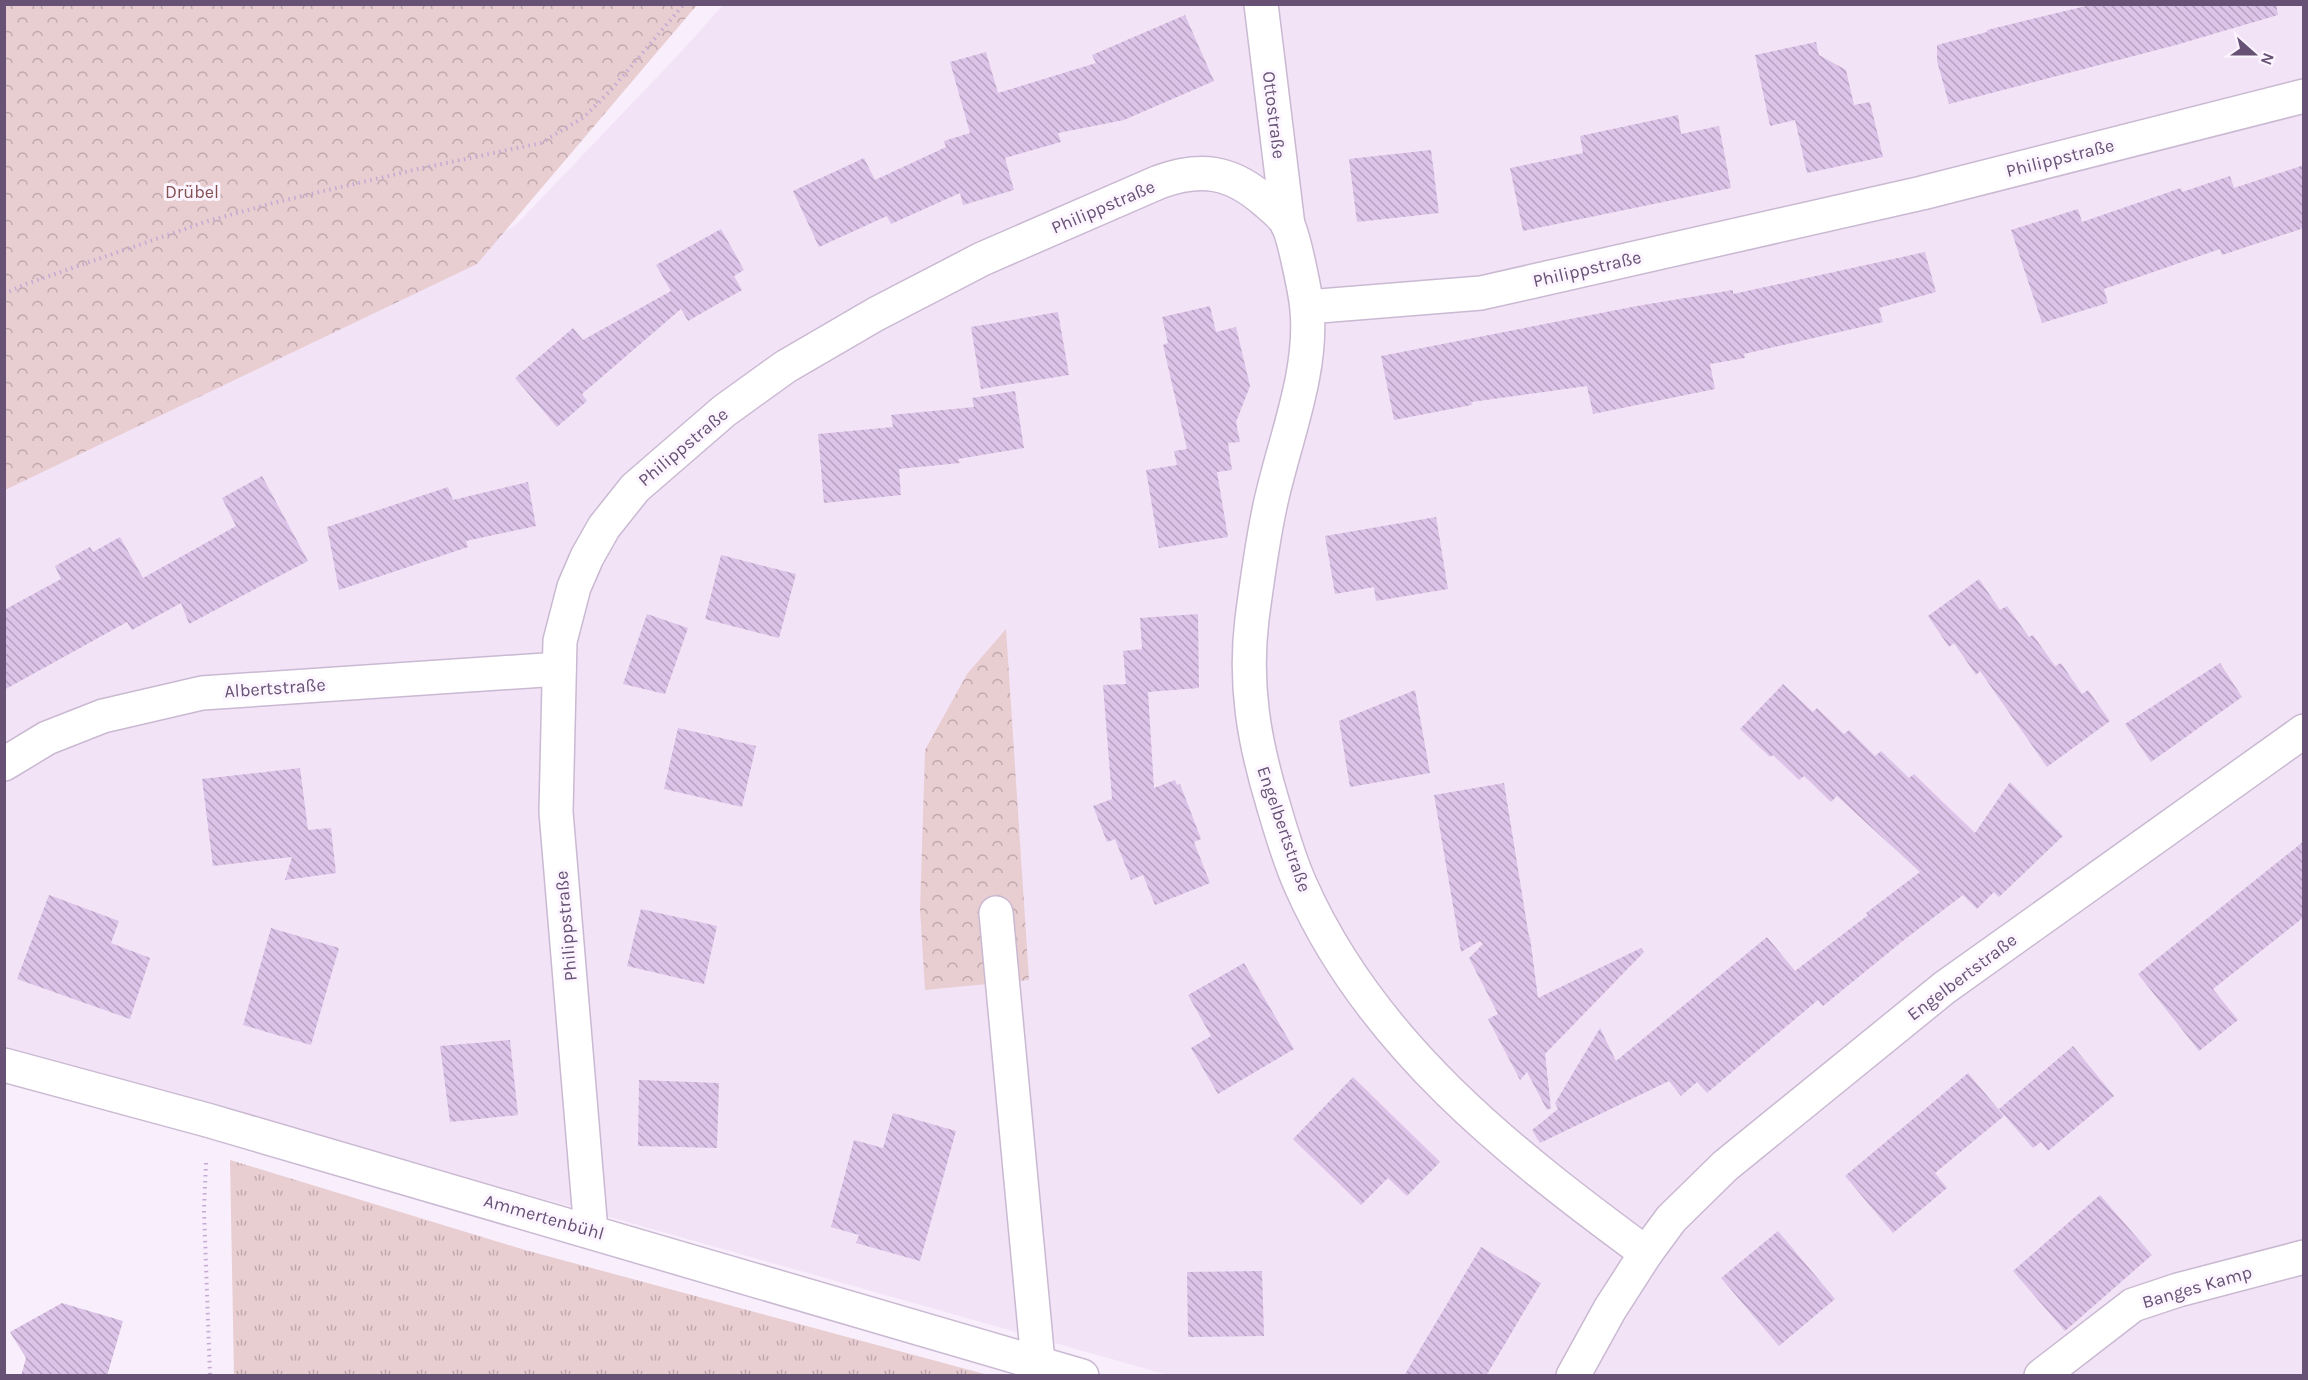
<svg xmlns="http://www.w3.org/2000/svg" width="2308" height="1380" font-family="Karla,sans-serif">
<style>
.residential{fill:#f3e3f7}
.grass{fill:url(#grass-tufts)}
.park{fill:url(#park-crowns)}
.building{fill:url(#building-back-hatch)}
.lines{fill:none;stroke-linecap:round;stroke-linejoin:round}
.minor-casing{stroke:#cab9d2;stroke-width:36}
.path{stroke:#c5abd3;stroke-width:4;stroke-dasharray:1.5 4.5;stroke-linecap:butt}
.minor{stroke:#fff;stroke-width:33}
.labels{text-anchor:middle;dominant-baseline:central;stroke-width:6;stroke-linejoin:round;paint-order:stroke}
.street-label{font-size:18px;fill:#675275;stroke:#fcf4fe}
.park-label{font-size:18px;fill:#845153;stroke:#fcf4fe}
</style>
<defs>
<pattern id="grass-tufts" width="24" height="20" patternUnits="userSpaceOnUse" patternTransform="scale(1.5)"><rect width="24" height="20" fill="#e8cdd1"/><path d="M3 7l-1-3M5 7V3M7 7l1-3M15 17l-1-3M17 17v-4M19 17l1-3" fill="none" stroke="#c0a9ae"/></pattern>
<pattern id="park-crowns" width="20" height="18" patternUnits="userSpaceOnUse" patternTransform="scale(1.5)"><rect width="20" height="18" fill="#e8cdd1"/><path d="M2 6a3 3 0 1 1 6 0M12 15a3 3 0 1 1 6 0" fill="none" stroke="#c0a9ae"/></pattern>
<pattern id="building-back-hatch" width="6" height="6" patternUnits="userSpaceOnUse" patternTransform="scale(1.5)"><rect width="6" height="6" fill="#dcc3e8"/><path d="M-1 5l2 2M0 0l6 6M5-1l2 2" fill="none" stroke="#b6a1c1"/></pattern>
</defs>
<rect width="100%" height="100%" fill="#f9eefb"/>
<!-- residential -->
<polygon class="residential" points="723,5 2303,5 2303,1375 1168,1375 581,1209 5,1055 5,481 446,267 516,225 680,53"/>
<!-- grass -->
<polygon class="grass" points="230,1160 525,1250 988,1375 234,1375"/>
<!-- park -->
<g class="park">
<polygon points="5,4 697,4 697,5 477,264 5,490"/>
<polygon points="1006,629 1029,980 925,990 920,910 925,750 967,674"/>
</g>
<!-- building -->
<g class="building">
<polygon points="2094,4 2276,4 2278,15 2176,45 1949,104 1937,61 1937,45 1987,32 1987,30"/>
<polygon points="1185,15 1214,81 1124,120 1058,133 1061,142 1005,158 1014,190 963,205 960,193 891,224 887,216 819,247 793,191 864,158 875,180 946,147 944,141 970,133 950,62 986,52 998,93 1096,63 1092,55"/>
<polygon points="1816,42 1819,55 1846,70 1854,105 1870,102 1883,157 1807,173 1795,120 1770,126 1755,55"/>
<polygon points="1678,115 1681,134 1719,126 1731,188 1523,231 1510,168 1583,153 1580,136"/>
<polygon points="1431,150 1439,213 1357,222 1349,159"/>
<polygon points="2304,165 2304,228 2222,255 2220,249 2104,289 2108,303 2042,323 2011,230 2078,209 2082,222 2181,188 2182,192 2230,176 2234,188"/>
<polygon points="721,229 744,270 734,276 742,290 688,321 681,309 582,394 587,401 557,427 515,378 573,328 583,340 671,291 656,265"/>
<polygon points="1925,252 1936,292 1879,308 1883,322 1744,354 1745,358 1710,364 1715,389 1593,414 1587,386 1471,402 1472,405 1394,420 1381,356 1637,306 1733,290 1733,294"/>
<polygon points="1210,306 1216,332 1236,327 1250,386 1236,422 1240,442 1228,443 1232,470 1217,472 1228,537 1159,548 1146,470 1177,465 1174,451 1187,449 1163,345 1168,343 1162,317"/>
<polygon points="1058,312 1069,375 981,389 971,327"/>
<polygon points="1015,391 1024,448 958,459 960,463 899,469 901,495 824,503 818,434 893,427 891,415 974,407 972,398"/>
<polygon points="262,476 308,561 189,624 181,603 132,630 127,622 4,690 4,610 61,579 55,566 90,547 93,552 120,537 143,578 236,526 222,498"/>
<polygon points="528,482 536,526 466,541 468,547 339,590 327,527 448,487 453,500"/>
<polygon points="1436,517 1448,589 1376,601 1374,587 1335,594 1325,536"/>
<polygon points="721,555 796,574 779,638 705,619"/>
<polygon points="1979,579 2000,610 2007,606 2029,637 2033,635 2055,666 2061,663 2082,694 2088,690 2110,721 2047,767 1980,671 1976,675 1954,643 1949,647 1928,616"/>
<polygon points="647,614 688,628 665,694 623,684"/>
<polygon points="1198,614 1199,688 1148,692 1154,788 1175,780 1177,785 1180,784 1201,839 1194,842 1210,883 1155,905 1143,875 1131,880 1115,839 1107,842 1093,806 1112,799 1103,685 1126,684 1123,651 1142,649 1140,618"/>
<polygon points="2220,663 2242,697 2151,762 2125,724"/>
<polygon points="1783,684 1813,712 1817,708 1844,734 1849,730 1875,756 1881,751 1909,778 1914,774 1975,833 2010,782 2063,836 1999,897 1994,892 1977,909 1963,895 1904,940 1823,1006 1818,1000 1707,1093 1697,1082 1681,1096 1669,1081 1540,1143 1532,1130 1558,1109 1555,1103 1600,1028 1616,1061 1767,937 1795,971 1868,915 1866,913 1920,872 1837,796 1831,802 1804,776 1799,780 1773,755 1770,757 1740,729"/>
<polygon points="1415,690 1430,773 1350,787 1339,721"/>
<polygon points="678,728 756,746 742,807 664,789"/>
<polygon points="300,768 308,830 331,828 336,873 285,880 292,857 213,866 202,779"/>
<polygon points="1504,783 1529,937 1530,937 1538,998 1641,948 1644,952 1545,1054 1551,1108 1547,1110 1527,1072 1520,1080 1488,1019 1498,1014 1469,958 1483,944 1480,941 1461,952 1434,795"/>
<polygon points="2304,841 2304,917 2213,989 2238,1020 2199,1051 2138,974"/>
<polygon points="49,895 119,921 111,943 150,958 130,1019 17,979"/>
<polygon points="641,909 717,926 704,984 627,966"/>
<polygon points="271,928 339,948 311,1045 243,1025"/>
<polygon points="1244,963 1294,1049 1218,1094 1191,1048 1211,1036 1188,995"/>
<polygon points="510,1040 518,1115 450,1122 440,1046"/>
<polygon points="2073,1046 2114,1096 2048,1151 2041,1142 2033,1148 1999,1109"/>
<polygon points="1968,1073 2004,1116 1935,1173 1947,1188 1893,1233 1845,1176"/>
<polygon points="1353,1077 1440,1162 1407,1196 1388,1178 1361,1205 1293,1139"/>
<polygon points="639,1080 719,1083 717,1148 638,1146"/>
<polygon points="893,1113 956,1131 920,1261 856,1243 859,1235 831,1227 854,1140 883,1148"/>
<polygon points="2100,1195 2152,1255 2065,1331 2013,1271"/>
<polygon points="1778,1231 1835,1299 1779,1346 1721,1278"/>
<polygon points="1481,1247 1541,1283 1486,1376 1404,1376"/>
<polygon points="1262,1271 1264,1336 1188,1337 1187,1272"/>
<polygon points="62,1303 123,1321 107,1376 21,1376 26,1358 10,1332"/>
</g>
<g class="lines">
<!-- minor casing -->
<g class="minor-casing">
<g id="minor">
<polyline points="1261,4 1288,226"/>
<polyline points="1307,307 1481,293 1922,193 2304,96"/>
<polyline points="4,764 47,738 103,716 202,693 559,669"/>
<polyline points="996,913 1038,1362"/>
<polyline points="4,1065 207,1120 1082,1376"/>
<path d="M 591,1231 L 556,812 L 560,641 L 574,587 L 587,557 L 604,527 L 635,488 L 724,411 L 785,367 L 876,314 L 982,259 L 1159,182 C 1201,167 1231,171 1265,201 C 1273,208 1283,215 1288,225 C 1294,237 1306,295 1307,310 C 1313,374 1283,444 1270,506 C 1262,543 1257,581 1252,619 C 1244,685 1254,741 1273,804 C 1281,831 1289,860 1301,886 C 1371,1044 1510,1153 1646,1253"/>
<polyline points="1573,1376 1610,1309 1646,1253 1671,1219 1725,1166 1944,988 2304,731"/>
<polyline points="2041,1376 2133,1305 2178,1290 2304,1257"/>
</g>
</g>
<!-- path -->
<g class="path">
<polyline points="4,294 26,284 208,221 277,202 418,169 541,143 584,117 611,90 684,4"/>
<polyline points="206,1163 204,1210 210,1376"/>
</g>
<!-- minor -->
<use href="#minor" class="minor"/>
</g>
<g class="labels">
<!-- street labels -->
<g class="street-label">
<text transform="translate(1274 115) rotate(83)">Ottostraße</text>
<text transform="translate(2060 158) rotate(-14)">Philippstraße</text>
<text transform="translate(1103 207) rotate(-23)">Philippstraße</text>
<text transform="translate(1587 269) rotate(-13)">Philippstraße</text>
<text transform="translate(683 447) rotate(-40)">Philippstraße</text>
<text transform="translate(275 688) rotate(-4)">Albertstraße</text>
<text transform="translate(1284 829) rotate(71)">Engelbertstraße</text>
<text transform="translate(566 926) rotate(-95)">Philippstraße</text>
<text transform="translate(1962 977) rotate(-37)">Engelbertstraße</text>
<text transform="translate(544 1217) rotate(16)">Ammertenbühl</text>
<text transform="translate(2197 1287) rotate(-16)">Banges Kamp</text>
</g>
<!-- park labels -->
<g class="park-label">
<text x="192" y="192">Drübel</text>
</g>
</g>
<!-- border -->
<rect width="2308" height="1380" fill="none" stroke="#675275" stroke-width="12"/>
<!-- north arrow -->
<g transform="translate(2254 54) rotate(111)" stroke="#fcf4fe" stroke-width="4.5" paint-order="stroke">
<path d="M0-4.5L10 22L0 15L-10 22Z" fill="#675275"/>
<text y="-9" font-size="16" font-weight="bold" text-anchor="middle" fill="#675275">N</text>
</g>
</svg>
